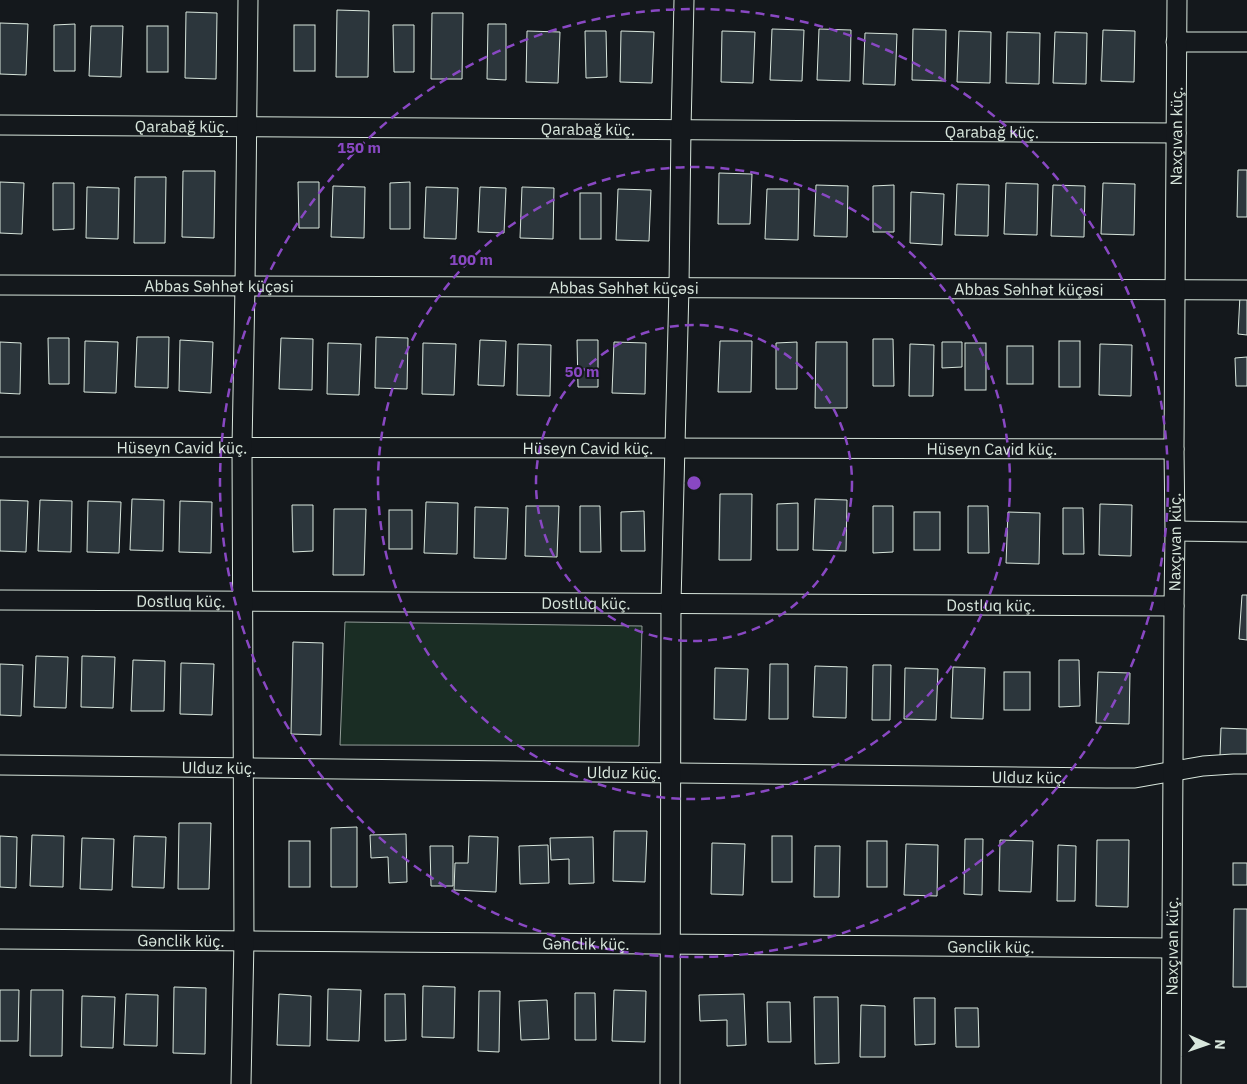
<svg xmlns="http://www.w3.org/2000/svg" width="1247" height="1084" font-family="'IBM Plex Sans',sans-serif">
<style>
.green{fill:#1a2d24;stroke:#939e99}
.building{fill:#2c363c;stroke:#d8e6dc}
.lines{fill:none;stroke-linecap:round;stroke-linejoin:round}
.street-casing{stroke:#d8e6dc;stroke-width:21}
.street{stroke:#14181c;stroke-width:19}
.ring{fill:none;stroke:#8948c3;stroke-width:2.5;stroke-dasharray:9 6}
.labels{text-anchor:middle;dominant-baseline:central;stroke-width:4;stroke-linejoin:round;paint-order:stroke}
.street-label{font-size:16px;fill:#d8e6dc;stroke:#14181c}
.centre{fill:#8948c3;stroke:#14181c;stroke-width:2.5}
.ring-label{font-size:15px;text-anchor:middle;font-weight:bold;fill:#8948c3;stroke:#14181c;stroke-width:4;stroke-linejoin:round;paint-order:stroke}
</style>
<rect width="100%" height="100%" fill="#14181c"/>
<!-- green -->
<polygon class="green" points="345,622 642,626 639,746 340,745"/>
<!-- building -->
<g class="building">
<polygon points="337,10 369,11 368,77 336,77"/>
<polygon points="186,12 217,13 216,79 185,78"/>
<polygon points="432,13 463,13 462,79 431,79"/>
<polygon points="0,23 28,24 26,75 0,74"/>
<polygon points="75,24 75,71 54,71 54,25"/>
<polygon points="488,24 506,24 506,80 487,79"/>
<rect x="294" y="25" width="21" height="46"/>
<polygon points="393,25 414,25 414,72 394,72"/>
<polygon points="91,26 123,26 121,77 89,76"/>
<rect x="147" y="26" width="21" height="46"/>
<polygon points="772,29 804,30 802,81 770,80"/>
<polygon points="819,29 851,30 850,81 817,80"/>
<polygon points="913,29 946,30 945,81 912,80"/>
<polygon points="1103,30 1135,31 1134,82 1101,81"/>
<polygon points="527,31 560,32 558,83 526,82"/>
<polygon points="585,31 606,31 607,77 586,78"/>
<polygon points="621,31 654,32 652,83 620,82"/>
<polygon points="722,31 755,32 753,83 721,82"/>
<polygon points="959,31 991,32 990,83 957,82"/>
<polygon points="1007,32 1040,33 1039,84 1006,83"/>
<polygon points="1055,32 1087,33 1086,84 1053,83"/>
<polygon points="865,33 897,34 895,85 863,84"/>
<polygon points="1238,170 1247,170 1247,217 1237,217"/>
<polygon points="183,171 215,171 214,238 182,237"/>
<polygon points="719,173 752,174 750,224 718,224"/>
<polygon points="135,177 166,177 165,243 134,243"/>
<polygon points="0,182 24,183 22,234 0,233"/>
<polygon points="298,182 319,182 319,228 299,228"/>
<polygon points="410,182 410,229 390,229 390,183"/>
<polygon points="53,183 74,183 74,229 53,230"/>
<polygon points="1006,183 1038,184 1037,235 1004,234"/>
<polygon points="1103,183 1135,184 1134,235 1101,234"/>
<polygon points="957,184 989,185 988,236 955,235"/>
<polygon points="816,185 848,186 847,237 814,236"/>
<polygon points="894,185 894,232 873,232 873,186"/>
<polygon points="1053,185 1085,186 1084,237 1051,236"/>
<polygon points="333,186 365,187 364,238 331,237"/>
<polygon points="87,187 119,188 118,239 86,238"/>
<polygon points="426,187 458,188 456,239 424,238"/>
<polygon points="480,187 506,188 504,233 478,232"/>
<polygon points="522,187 554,188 553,239 520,238"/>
<polygon points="618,189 651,190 649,241 616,240"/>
<polygon points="767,189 799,189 798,240 765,239"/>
<polygon points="911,192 944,194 942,245 910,243"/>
<rect x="580" y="193" width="21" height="46"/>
<polygon points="1240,295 1247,295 1247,335 1238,334"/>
<polygon points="137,337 169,337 168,388 135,387"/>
<polygon points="376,337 408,338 407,389 375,388"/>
<polygon points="48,338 69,338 69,384 49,384"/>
<polygon points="281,338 313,339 312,390 279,389"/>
<polygon points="873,339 893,339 894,386 873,386"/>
<polygon points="180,340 213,342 211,393 179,391"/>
<polygon points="480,340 506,341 504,386 478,385"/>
<polygon points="577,340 598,340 598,387 578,387"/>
<polygon points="85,341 118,342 116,393 84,392"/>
<polygon points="720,341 752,341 751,392 718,392"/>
<rect x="1059" y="341" width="21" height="46"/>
<polygon points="0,342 21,343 20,394 0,393"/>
<polygon points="614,342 646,343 645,394 612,393"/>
<polygon points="797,342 797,389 776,389 776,343"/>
<polygon points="816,342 847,342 847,408 815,408"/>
<polygon points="942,342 962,342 962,367 942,368"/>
<polygon points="328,343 361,344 359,395 327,394"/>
<polygon points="423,343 456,344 454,395 422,394"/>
<rect x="965" y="343" width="21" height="47"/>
<polygon points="518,344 551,345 550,396 517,395"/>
<polygon points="910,344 934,345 933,396 909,396"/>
<polygon points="1100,344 1132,345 1131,396 1099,395"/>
<rect x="1007" y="346" width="26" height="38"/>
<polygon points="1247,357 1247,386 1236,386 1235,358"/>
<polygon points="720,494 752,494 751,560 719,560"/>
<polygon points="132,499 164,500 163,551 130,550"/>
<polygon points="815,499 847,500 846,551 813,550"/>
<polygon points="0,500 28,501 26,552 0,551"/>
<polygon points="40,500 72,501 71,552 38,551"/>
<polygon points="88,501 121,502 119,553 87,552"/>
<polygon points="180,501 212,502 211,553 179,552"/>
<polygon points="426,502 458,503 457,554 424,553"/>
<polygon points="798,503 798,550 777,550 777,504"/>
<polygon points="1100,504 1132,505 1131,556 1099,555"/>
<polygon points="292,505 313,505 313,551 293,552"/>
<polygon points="526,506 559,506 557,557 525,556"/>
<polygon points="580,506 600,506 601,552 580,552"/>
<polygon points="873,506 893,506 893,552 873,553"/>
<polygon points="968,506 988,506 989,553 968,553"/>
<polygon points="475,507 508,508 506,559 474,558"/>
<polygon points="1063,508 1083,508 1084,554 1063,554"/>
<polygon points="334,509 366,509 364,575 333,575"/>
<rect x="389" y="510" width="23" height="39"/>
<polygon points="644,511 645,551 621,551 621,512"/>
<rect x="914" y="512" width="26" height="38"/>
<polygon points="1008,512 1040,513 1039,564 1006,563"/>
<polygon points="1242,595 1247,595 1247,640 1239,639"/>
<polygon points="293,642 323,643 321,735 291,734"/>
<polygon points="36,656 68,657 66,708 34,707"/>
<polygon points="82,656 115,657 113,708 81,707"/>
<polygon points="133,660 165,661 164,711 131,711"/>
<polygon points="1059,660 1079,660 1080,706 1059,707"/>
<polygon points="181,663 214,664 212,715 180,714"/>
<polygon points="0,664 23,665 21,716 0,715"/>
<polygon points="770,664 788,664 788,719 769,719"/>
<polygon points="873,665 891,665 890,720 872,720"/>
<polygon points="815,666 847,667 846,718 813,717"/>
<polygon points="953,667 985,668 983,719 951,718"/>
<polygon points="715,668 748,669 746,720 714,719"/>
<polygon points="905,668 938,669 936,720 904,719"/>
<rect x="1004" y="672" width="26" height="38"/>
<polygon points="1098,672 1130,673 1129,724 1096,723"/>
<polygon points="1221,728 1247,729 1247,757 1220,756"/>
<polygon points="179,823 211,823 209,889 178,889"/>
<polygon points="357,827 357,887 331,887 331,828"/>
<polygon points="614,831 647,831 645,882 613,881"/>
<polygon points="406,834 407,882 389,883 388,857 371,858 370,835"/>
<polygon points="32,835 64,836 63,887 30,886"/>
<polygon points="0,836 17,837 16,888 0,887"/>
<polygon points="134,836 166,837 164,888 132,887"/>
<polygon points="469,836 498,837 496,892 454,890 455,863 468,863"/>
<rect x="772" y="836" width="20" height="46"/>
<polygon points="593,837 594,883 569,884 569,859 551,860 550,838"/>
<polygon points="82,838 114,839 112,890 80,889"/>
<polygon points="965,839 983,839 982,895 964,894"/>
<polygon points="1000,840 1033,841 1031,892 999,891"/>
<polygon points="1097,840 1129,840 1128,907 1096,906"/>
<rect x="289" y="841" width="21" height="46"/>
<rect x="867" y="841" width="20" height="46"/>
<polygon points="712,843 745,844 743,895 711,894"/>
<polygon points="906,844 938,845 937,896 904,895"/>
<polygon points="548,845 549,883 520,884 519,846"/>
<polygon points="1058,845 1076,846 1075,901 1057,901"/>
<polygon points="430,846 453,846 453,886 431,886"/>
<polygon points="815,846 840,846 839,897 814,897"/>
<rect x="1233" y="863" width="14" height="22"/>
<polygon points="1234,909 1247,909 1247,987 1233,987"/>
<polygon points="423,986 455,987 454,1038 422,1037"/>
<polygon points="174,987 206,988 205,1054 173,1053"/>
<polygon points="328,989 361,990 359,1041 327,1040"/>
<polygon points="0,990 19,990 18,1041 0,1041"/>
<polygon points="31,990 63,990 62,1056 30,1056"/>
<polygon points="614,990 646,991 645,1042 612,1041"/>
<polygon points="479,991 500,991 499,1052 478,1051"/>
<polygon points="575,993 595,993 596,1040 575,1040"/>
<polygon points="126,994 158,995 157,1046 124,1045"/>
<polygon points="279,994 311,996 310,1046 277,1045"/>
<polygon points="385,994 405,994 406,1040 385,1041"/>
<polygon points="744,994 746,1045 727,1046 727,1020 700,1021 699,995"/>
<polygon points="82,996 115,997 113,1048 81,1047"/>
<polygon points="814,997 838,997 839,1063 815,1064"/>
<polygon points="914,998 935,998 935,1044 915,1045"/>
<polygon points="547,1000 549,1039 521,1040 519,1001"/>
<polygon points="767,1002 790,1002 791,1042 768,1042"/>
<polygon points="861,1005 885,1006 885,1057 860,1057"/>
<polygon points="955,1008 978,1008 979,1047 956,1047"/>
</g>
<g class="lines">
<!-- street casing -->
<g class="street-casing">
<g id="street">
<polyline points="1176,42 1247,42"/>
<path id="s1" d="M 0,125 L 1176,133"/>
<path id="s2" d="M 0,285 L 1247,290"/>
<path id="s3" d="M 0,447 L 1174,449"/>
<polyline points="1175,531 1247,532"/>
<path id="s4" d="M 0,600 L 1174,606"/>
<path id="s5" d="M 0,765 L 1107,778 L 1135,778 L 1203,766 L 1233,764 L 1247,764"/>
<path id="s6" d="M 0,939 L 1171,948"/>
<polyline points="241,1084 244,941 242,447 245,286 248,0"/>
<polyline points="670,1084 671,603 679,287 681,129 684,0"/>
<path id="s7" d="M 1171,1084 L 1174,606 L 1175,531 L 1174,449 L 1177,0"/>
</g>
</g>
<!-- street -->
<use href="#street" class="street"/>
</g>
<!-- distance rings -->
<g class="ring">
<circle cx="694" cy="483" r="158"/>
<circle cx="694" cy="483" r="316"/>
<circle cx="694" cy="483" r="474"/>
</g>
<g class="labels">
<!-- street labels -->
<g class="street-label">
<text stroke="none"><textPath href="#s1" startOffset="182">Qarabağ küç.</textPath></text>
<text stroke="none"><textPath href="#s1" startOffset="588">Qarabağ küç.</textPath></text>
<text stroke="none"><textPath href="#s1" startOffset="992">Qarabağ küç.</textPath></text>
<text stroke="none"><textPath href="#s7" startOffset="948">Naxçıvan küç.</textPath></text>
<text stroke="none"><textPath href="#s2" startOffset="219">Abbas Səhhət küçəsi</textPath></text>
<text stroke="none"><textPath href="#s2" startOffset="624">Abbas Səhhət küçəsi</textPath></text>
<text stroke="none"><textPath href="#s2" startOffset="1029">Abbas Səhhət küçəsi</textPath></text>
<text stroke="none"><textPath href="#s3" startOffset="182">Hüseyn Cavid küç.</textPath></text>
<text stroke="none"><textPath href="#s3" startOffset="588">Hüseyn Cavid küç.</textPath></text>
<text stroke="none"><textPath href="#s3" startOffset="992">Hüseyn Cavid küç.</textPath></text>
<text stroke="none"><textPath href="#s7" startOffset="542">Naxçıvan küç.</textPath></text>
<text stroke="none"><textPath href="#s4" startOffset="181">Dostluq küç.</textPath></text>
<text stroke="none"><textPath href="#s4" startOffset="586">Dostluq küç.</textPath></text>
<text stroke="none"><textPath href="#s4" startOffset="991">Dostluq küç.</textPath></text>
<text stroke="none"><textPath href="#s5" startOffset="219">Ulduz küç.</textPath></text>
<text stroke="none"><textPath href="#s5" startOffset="624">Ulduz küç.</textPath></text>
<text stroke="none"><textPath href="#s5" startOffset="1029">Ulduz küç.</textPath></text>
<text stroke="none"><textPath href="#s6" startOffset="181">Gənclik küç.</textPath></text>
<text stroke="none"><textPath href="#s6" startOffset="586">Gənclik küç.</textPath></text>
<text stroke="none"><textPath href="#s6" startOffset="991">Gənclik küç.</textPath></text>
<text stroke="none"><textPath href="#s7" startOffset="138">Naxçıvan küç.</textPath></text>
</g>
</g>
<circle cx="694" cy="483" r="8" class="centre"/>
<g class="ring-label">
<text x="359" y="153">150 m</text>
<text x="471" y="265">100 m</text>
<text x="582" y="377">50 m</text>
</g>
<!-- north arrow -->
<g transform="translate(1207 1044) rotate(92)" stroke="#14181c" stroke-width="4" paint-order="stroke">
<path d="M0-4L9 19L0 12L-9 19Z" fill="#d8e6dc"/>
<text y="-8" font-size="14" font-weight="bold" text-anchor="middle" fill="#d8e6dc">N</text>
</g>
</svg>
